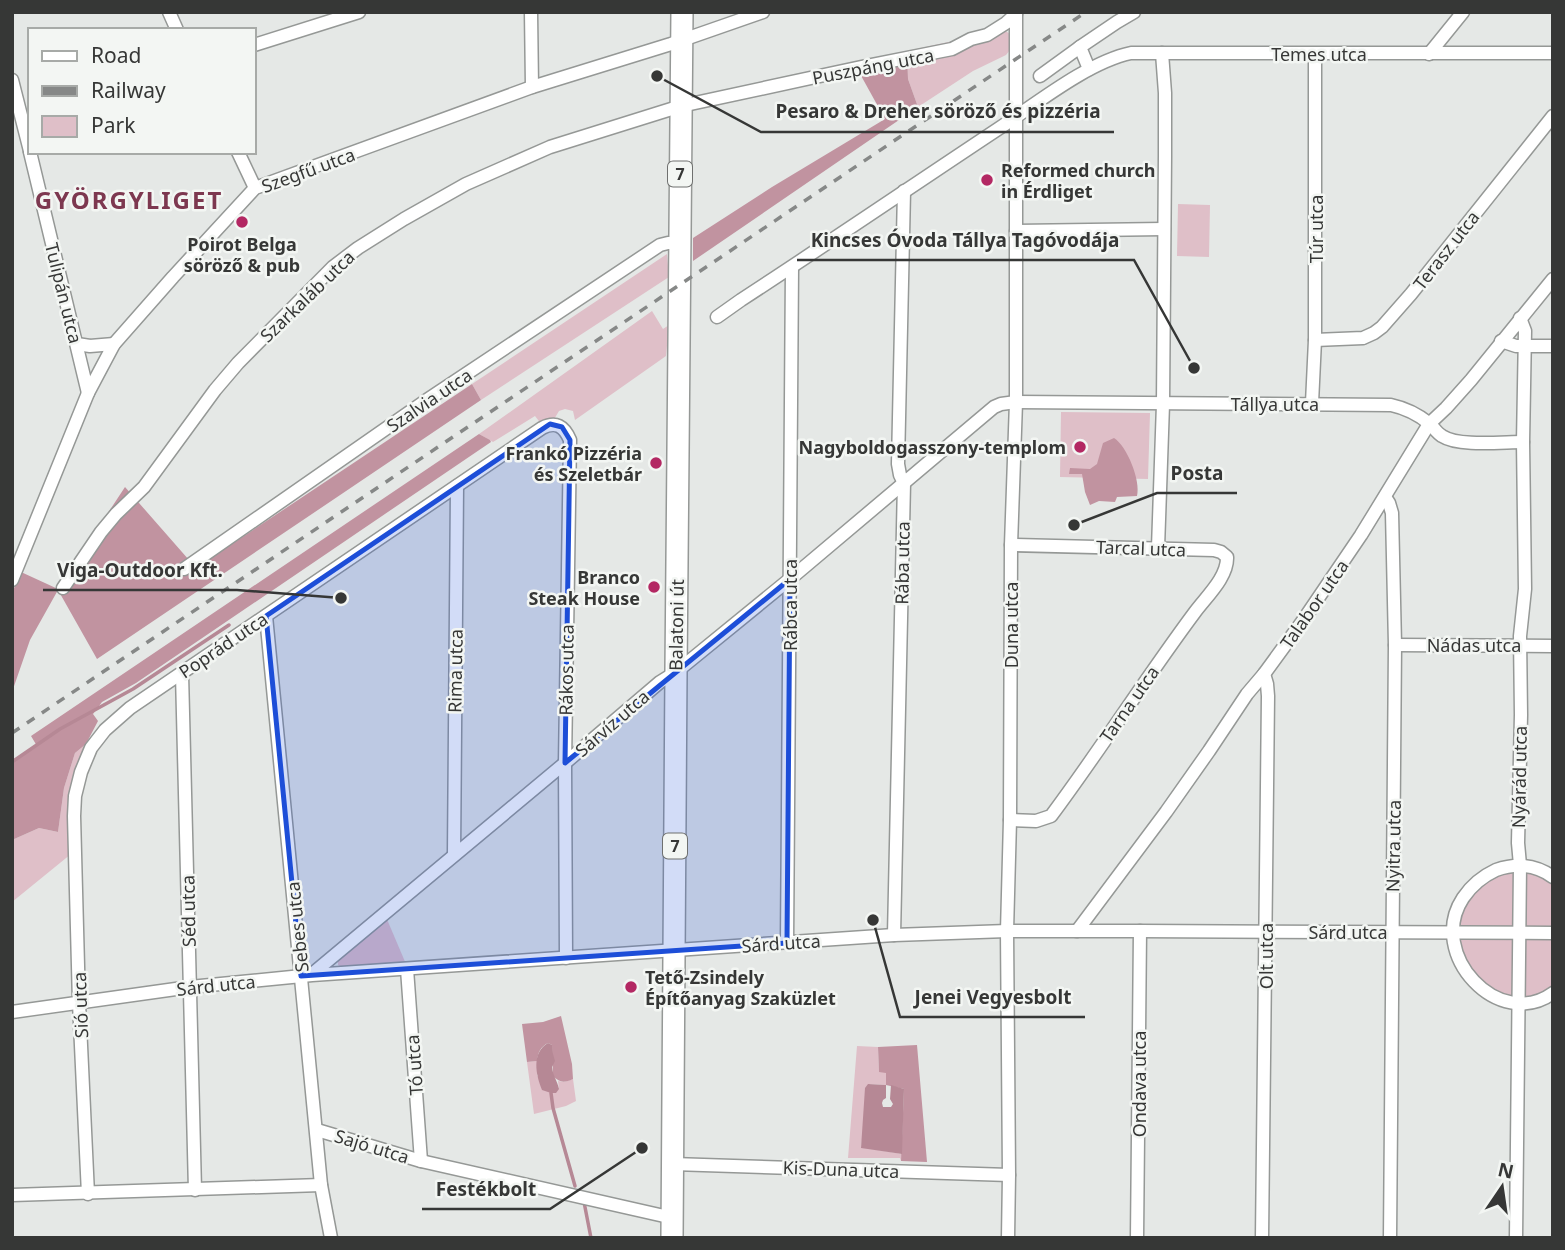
<svg xmlns="http://www.w3.org/2000/svg" width="1565" height="1250" font-family="'Noto Sans',sans-serif">
<style>
.green{fill:#dfbfc8}
.forest{fill:#c193a0}
.water{fill:#b68895}
.lines{fill:none;stroke-linecap:round;stroke-linejoin:round}
.stream{stroke:#b68895;stroke-width:3.5}
.street-casing{stroke:#959896;stroke-width:15}
.primary-casing{stroke:#959896;stroke-width:24}
.street{stroke:#fff;stroke-width:12}
.primary{stroke:#fff;stroke-width:21}
.rail{stroke:#868887;stroke-width:3.5;stroke-dasharray:9 9;stroke-linecap:butt}
.marked{fill:#1d4ed8;fill-opacity:0.2;stroke:#1d4ed8;stroke-width:5;stroke-linejoin:round}
.poi-dot{fill:#b32863;stroke:#f3f6f3;stroke-width:2.5}
.labels{text-anchor:middle;dominant-baseline:central;stroke-width:5;stroke-linejoin:round;paint-order:stroke}
.shield{fill:#f3f6f3;stroke:#6f706f;stroke-width:2}
.shield-label{font-size:16px;font-weight:bold;fill:#363736}
.street-label{font-size:18px;fill:#363736;stroke:#f3f6f3}
.poi-label{font-size:18px;font-weight:bold;fill:#363736;stroke:#f3f6f3;text-anchor:end}
.district-label{font-size:24px;font-weight:bold;letter-spacing:2px;fill:#7d3850;stroke:#f3f6f3}
.leader{fill:none;stroke:#363736;stroke-width:2.5}
.callout-dot{fill:#363736;stroke:#f3f6f3;stroke-width:2.5}
.callout-label{font-size:19px;text-anchor:middle;font-weight:bold;fill:#363736;stroke:#f3f6f3;stroke-width:5;stroke-linejoin:round;paint-order:stroke}
</style>
<rect width="100%" height="100%" fill="#e5e8e6"/>
<!-- green -->
<g class="green">
<polygon points="1004,30 1010,34 1010,50 1006,55 973,71 918,107 908,79 907,51 953,41 955,52"/>
<polygon points="1178,204 1210,205 1209,257 1177,256"/>
<polygon points="667,254 669,277 481,400 472,384"/>
<polygon points="652,311 663,329 669,325 666,356 575,420 573,411 565,409 559,411 553,421 542,425 535,416 493,442 479,434"/>
<polygon points="1061,412 1150,413 1148,479 1060,477"/>
<polygon points="86,744 77,773 71,854 12,902 12,840 39,828 58,832 64,788 75,753"/>
<polygon points="1498,870 1549,874 1553,877 1553,993 1508,1002 1460,963 1460,903"/>
<polygon points="386,917 406,964 341,967 338,965 338,958"/>
<polygon points="857,1046 878,1047 879,1072 886,1072 886,1085 870,1084 861,1147 902,1154 901,1161 900,1158 848,1158"/>
<polygon points="537,1061 537,1076 559,1089 558,1081 564,1082 573,1079 576,1101 566,1106 534,1114 527,1062"/>
</g>
<!-- forest -->
<g class="forest">
<polygon points="907,51 908,79 918,107 693,261 693,238 772,187 885,119 854,63"/>
<polygon points="472,384 481,400 97,659 58,590 30,640 12,692 12,593 21,572 58,589 125,487 196,568"/>
<polygon points="479,434 490,440 491,442 136,683 102,702 93,714 98,721 86,744 75,753 64,788 58,832 39,828 12,840 12,763 37,746 31,736"/>
<path d="M 1114,438 C 1127,446 1141,481 1137,496 L 1117,497 L 1115,502 L 1099,501 L 1090,505 L 1085,492 L 1082,474 L 1069,474 L 1070,468 L 1090,469 L 1097,464 L 1103,443 Z"/>
<path d="M 561,1016 L 572,1064 L 573,1079 C 564,1083 560,1083 553,1076 L 552,1045 L 548,1043 C 540,1047 538,1053 537,1061 L 527,1062 L 522,1024 L 543,1022 Z"/>
<polygon points="917,1045 927,1162 901,1161 904,1089 886,1085 886,1073 879,1072 878,1047"/>
</g>
<!-- water -->
<g class="water">
<path d="M 548,1043 L 552,1045 L 553,1054 L 555,1061 L 552,1067 C 553,1076 557,1080 559,1089 L 556,1093 L 551,1093 L 542,1090 C 536,1075 531,1053 548,1043 Z"/>
<polygon points="868,1084 886,1085 886,1098 883,1100 882,1103 883,1107 891,1107 893,1104 890,1099 891,1085 904,1089 902,1154 861,1148 865,1088"/>
</g>
<g class="lines">
<!-- stream -->
<g class="stream">
<polyline points="12,762 60,729 133,689 229,625"/>
<polyline points="551,1093 553,1108 575,1186"/>
<polyline points="584,1202 591,1238"/>
</g>
<!-- street casing -->
<g class="street-casing">
<g id="street">
<polyline points="169,12 177,30"/>
<polyline points="531,12 532,87"/>
<polyline points="254,45 359,12"/>
<polyline points="1429,54 1463,12"/>
<polyline points="1089,69 1080,47 1117,22 1134,12"/>
<polyline points="1040,76 1080,47"/>
<polyline points="12,80 30,151"/>
<polyline points="30,152 88,393"/>
<polyline points="238,152 255,188"/>
<polyline points="1016,231 1164,229"/>
<path d="M 717,317 L 741,300 C 827,244 912,186 998,129 C 1036,104 1088,62 1131,53 L 1553,53"/>
<polyline points="1315,340 1363,338 1374,333 1382,327 1411,294 1553,116"/>
<polyline points="1501,341 1516,346 1553,346"/>
<polyline points="77,344 90,346 114,344"/>
<polyline points="1312,403 1315,340 1315,54"/>
<polyline points="1385,497 1389,503 1392,513 1395,645 1390,1238"/>
<polyline points="1158,548 1163,404 1165,156 1165,93 1162,53"/>
<polyline points="184,569 427,400 660,245 668,243 680,243"/>
<polyline points="12,580 88,393 114,344 173,277 255,188 532,87 671,44 763,12"/>
<polyline points="63,588 101,532 116,514 144,487 215,390 238,363 333,267 358,248 404,219 466,184 550,147 681,106 866,66 952,49 971,39 987,35 1006,23 1016,14"/>
<polyline points="266,616 321,1185 331,1238"/>
<polyline points="1395,645 1553,646"/>
<polyline points="182,674 195,1190"/>
<path d="M 1010,820 L 1036,821 L 1051,816 C 1101,749 1145,679 1195,612 C 1206,597 1228,577 1227,557 L 1221,552 L 1214,550 L 1011,545"/>
<polyline points="454,855 457,486"/>
<path d="M 1553,877 C 1536,865 1516,863 1496,870 C 1483,876 1471,886 1463,898 C 1426,954 1499,1032 1553,993"/>
<polyline points="1077,931 1166,812 1209,751 1247,694 1264,674 1302,622 1361,535 1429,424 1446,408 1471,380 1553,279"/>
<polyline points="894,935 904,483 900,475 898,464 904,191"/>
<polyline points="787,943 792,267"/>
<polyline points="407,969 421,1161"/>
<path d="M 312,974 L 565,763 L 660,682 L 676,672 L 790,579 L 994,407 L 1001,404 L 1016,402 L 1391,405 C 1405,408 1419,415 1430,424 C 1434,428 1437,433 1442,436 C 1459,447 1502,442 1523,442"/>
<polyline points="12,1012 190,987 312,975 894,935 1007,931 1140,931 1553,933"/>
<polyline points="317,1130 421,1161 673,1218"/>
<polyline points="673,1164 1009,1175"/>
<path d="M 88,1194 L 79,1003 L 74,816 L 75,796 L 81,772 L 91,748 L 105,730 L 130,708 L 542,428 C 556,421 564,426 570,440 L 565,763 L 566,958"/>
<polyline points="12,1195 321,1185"/>
<polyline points="1008,1238 1009,1175 1007,931 1010,820 1011,545 1016,402 1016,12"/>
<polyline points="1137,1238 1140,931"/>
<polyline points="1262,1238 1268,696 1267,684 1264,674"/>
<polyline points="1516,1238 1520,865 1518,843 1521,715 1520,636 1525,589 1523,442 1525,331 1520,318"/>
</g>
</g>
<!-- primary casing -->
<g class="primary-casing">
<polyline id="primary" points="672,1238 676,672 682,12"/>
</g>
<!-- street -->
<use href="#street" class="street"/>
<!-- primary -->
<use href="#primary" class="primary"/>
<!-- rail -->
<polyline class="rail" points="12,733 1086,12"/>
</g>
<!-- marked area -->
<path class="marked" d="M 550,424 L 562,427 L 570,440 L 565,763 L 790,579 L 787,943 L 301,976 L 266,616 Z"/>
<!-- markers -->
<g class="poi-dot">
<circle cx="987" cy="180" r="7"/>
<circle cx="242" cy="222" r="7"/>
<circle cx="1080" cy="447" r="7"/>
<circle cx="656" cy="463" r="7"/>
<circle cx="654" cy="587" r="7"/>
<circle cx="631" cy="987" r="7"/>
</g>
<g class="labels">
<!-- shield labels -->
<g class="shield">
<rect x="668" y="161.5" width="24" height="25" rx="5"/>
<rect x="663" y="833.5" width="24" height="25" rx="5"/>
</g>
<g class="shield-label">
<text x="680" y="174">7</text>
<text x="675" y="846">7</text>
</g>
<!-- street labels -->
<g class="street-label">
<text x="1319" y="54">Temes utca</text>
<text transform="translate(873 66) rotate(-11)">Puszpáng utca</text>
<text transform="translate(308 170) rotate(-20)">Szegfű utca</text>
<text transform="translate(1316 229) rotate(-90)">Túr utca</text>
<text transform="translate(1446 250) rotate(-52)">Terasz utca</text>
<text transform="translate(64 293) rotate(76)">Tulipán utca</text>
<text transform="translate(307 296) rotate(-44)">Szarkaláb utca</text>
<text transform="translate(429 400) rotate(-34)">Szalvia utca</text>
<text x="1275" y="404">Tállya utca</text>
<text transform="translate(1141 548) rotate(2)">Tarcal utca</text>
<text transform="translate(902 563) rotate(-89)">Rába utca</text>
<text transform="translate(1314 604) rotate(-55)">Talabor utca</text>
<text transform="translate(790 605) rotate(-90)">Rábca utca</text>
<text transform="translate(676 625) rotate(-89)">Balatoni út</text>
<text transform="translate(1011 625) rotate(-90)">Duna utca</text>
<text transform="translate(223 645) rotate(-34)">Poprád utca</text>
<text x="1474" y="645">Nádas utca</text>
<text transform="translate(566 670) rotate(-89)">Rákos utca</text>
<text transform="translate(455 671) rotate(-89)">Rima utca</text>
<text transform="translate(1129 704) rotate(-55)">Tarna utca</text>
<text transform="translate(612 723) rotate(-41)">Sárvíz utca</text>
<text transform="translate(1519 777) rotate(-89)">Nyárád utca</text>
<text transform="translate(1393 846) rotate(-89)">Nyitra utca</text>
<text transform="translate(188 911) rotate(-91)">Séd utca</text>
<text transform="translate(297 927) rotate(-96)">Sebes utca</text>
<text x="1348" y="932">Sárd utca</text>
<text transform="translate(781 943) rotate(-4)">Sárd utca</text>
<text transform="translate(1266 956) rotate(-90)">Olt utca</text>
<text transform="translate(216 985) rotate(-6)">Sárd utca</text>
<text transform="translate(80 1005) rotate(-92)">Sió utca</text>
<text transform="translate(414 1065) rotate(-94)">Tó utca</text>
<text transform="translate(1139 1084) rotate(-90)">Ondava utca</text>
<text transform="translate(372 1146) rotate(17)">Sajó utca</text>
<text transform="translate(841 1169) rotate(2)">Kis-Duna utca</text>
</g>
<!-- poi labels -->
<g class="poi-label">
<text x="1001" y="170" text-anchor="start">Reformed church<tspan x="1001" dy="21">in Érdliget</tspan></text>
<text x="242" y="244" text-anchor="middle">Poirot Belga<tspan x="242" dy="21">söröző &amp; pub</tspan></text>
<text x="1066" y="447">Nagyboldogasszony-templom</text>
<text x="642" y="453">Frankó Pizzéria<tspan x="642" dy="21">és Szeletbár</tspan></text>
<text x="640" y="577">Branco<tspan x="640" dy="21">Steak House</tspan></text>
<text x="645" y="977" text-anchor="start">Tető-Zsindely<tspan x="645" dy="21">Építőanyag Szaküzlet</tspan></text>
</g>
<!-- district labels -->
<g class="district-label">
<text x="129" y="199">GYÖRGYLIGET</text>
</g>
</g>
<!-- callouts -->
<path class="leader" d="M657 76L761 132H1114M1194 368L1134 260H797M1074 525L1157 493H1237M341 598L237 590H43M873 920L900 1017H1085M642 1148L550 1209H422"/>
<g class="callout-dot">
<circle cx="657" cy="76" r="7"/>
<circle cx="1194" cy="368" r="7"/>
<circle cx="1074" cy="525" r="7"/>
<circle cx="341" cy="598" r="7"/>
<circle cx="873" cy="920" r="7"/>
<circle cx="642" cy="1148" r="7"/>
</g>
<g class="callout-label">
<text x="938" y="118">Pesaro &amp; Dreher söröző és pizzéria</text>
<text x="965" y="247">Kincses Óvoda Tállya Tagóvodája</text>
<text x="1197" y="480">Posta</text>
<text x="140" y="577">Viga-Outdoor Kft.</text>
<text x="993" y="1004">Jenei Vegyesbolt</text>
<text x="486" y="1196">Festékbolt</text>
</g>
<!-- border -->
<rect width="1565" height="1250" fill="none" stroke="#363736" stroke-width="28"/>
<!-- legend -->
<rect x="28" y="28" width="228" height="126" fill="#f3f6f3" stroke="#a7aaa7" stroke-width="2"/>
<rect x="42" y="51" width="35" height="10" fill="#ffffff" stroke="#a7aaa7" stroke-width="2"/>
<text x="91" y="63" font-size="21" fill="#363736">Road</text>
<rect x="42" y="86" width="35" height="10" fill="#868887" stroke="#a7aaa7" stroke-width="2"/>
<text x="91" y="98" font-size="21" fill="#363736">Railway</text>
<rect x="42" y="116" width="35" height="21" fill="#dfbfc8" stroke="#a7aaa7" stroke-width="2"/>
<text x="91" y="133" font-size="21" fill="#363736">Park</text>
<!-- north arrow -->
<g transform="translate(1502 1187) rotate(13)" stroke="#f3f6f3" stroke-width="5" paint-order="stroke">
<path d="M0-5L12 26L0 18L-12 26Z" fill="#363736"/>
<text y="-10" font-size="19" font-weight="bold" text-anchor="middle" fill="#363736">N</text>
</g>
</svg>
